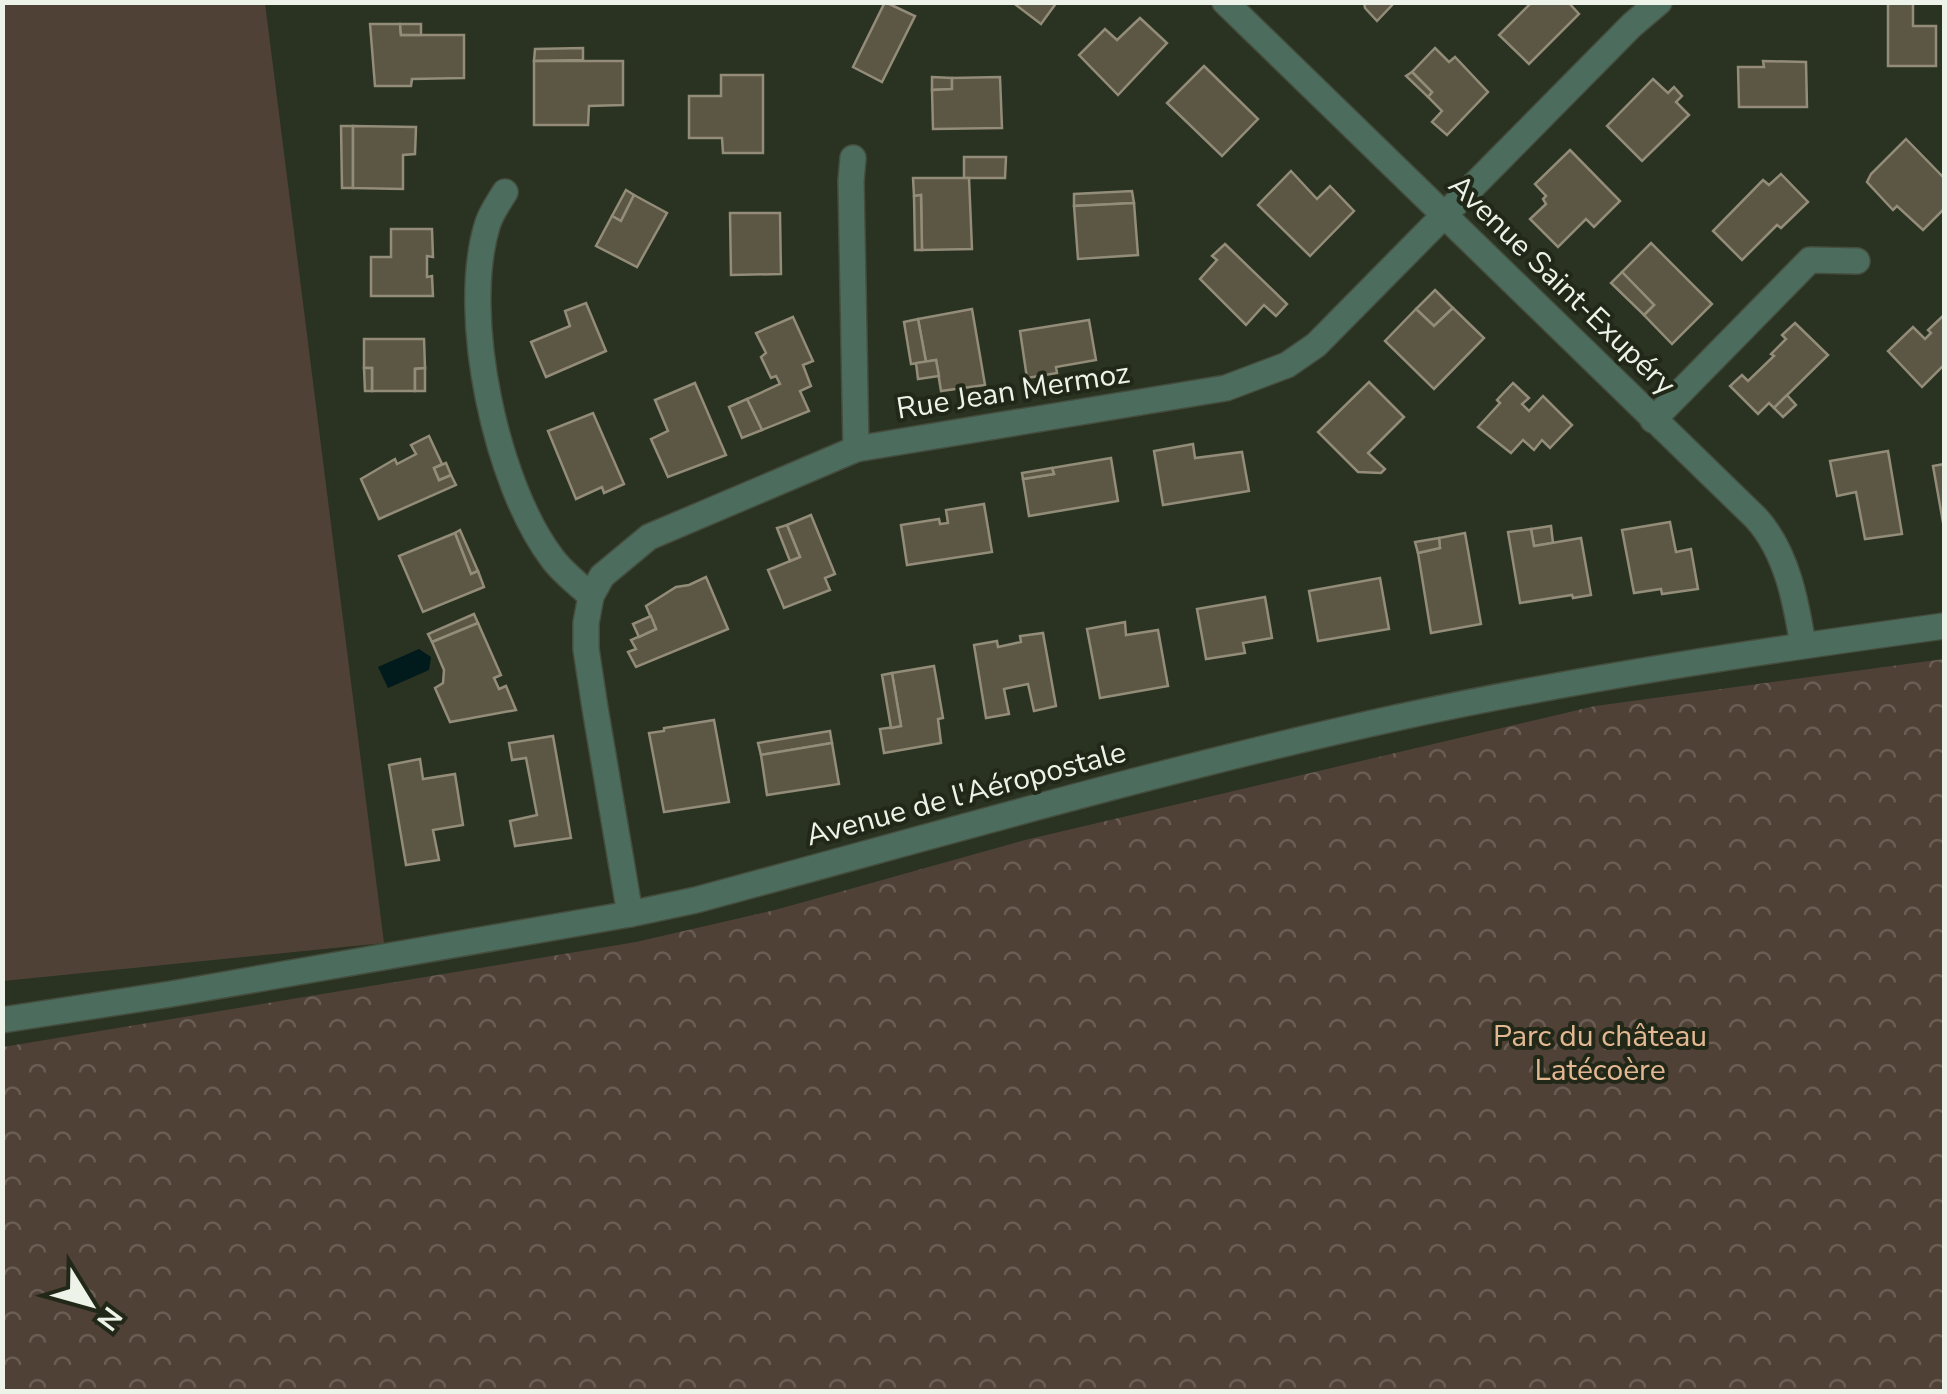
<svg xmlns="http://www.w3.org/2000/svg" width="1947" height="1394" font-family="'Nunito Sans',sans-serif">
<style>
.green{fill:#504136}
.park{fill:url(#park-crowns)}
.water{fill:#011a1b}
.building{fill:#5c5745;stroke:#928c78;stroke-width:2.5}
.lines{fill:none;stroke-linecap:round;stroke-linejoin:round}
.minor-casing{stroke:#454d3e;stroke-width:28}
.minor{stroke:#4c6d5d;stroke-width:25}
.labels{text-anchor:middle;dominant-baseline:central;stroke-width:8;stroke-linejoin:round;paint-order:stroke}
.street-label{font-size:30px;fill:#eef3e9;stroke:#212818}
.park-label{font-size:30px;fill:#e4b793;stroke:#212818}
</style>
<defs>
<pattern id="park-crowns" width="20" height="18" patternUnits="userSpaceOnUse" patternTransform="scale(2.5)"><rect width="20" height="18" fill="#504136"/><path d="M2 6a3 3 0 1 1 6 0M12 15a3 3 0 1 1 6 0" fill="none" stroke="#6a5d53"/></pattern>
</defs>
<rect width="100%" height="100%" fill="#2a3222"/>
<!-- green -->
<polygon class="green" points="3,2 265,3 384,943 3,981"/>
<!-- park -->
<polygon class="park" points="1944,659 1944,1391 3,1391 3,1047 636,942 775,910 1025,840 1595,706"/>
<!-- water -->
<polygon class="water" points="419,649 431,657 429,670 388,688 378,667"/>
<!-- building -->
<g class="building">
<polygon points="885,2 915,16 882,82 853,67"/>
<polygon points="1012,2 1057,2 1041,24"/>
<polygon points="1364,2 1395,2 1377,21 1365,8"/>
<polygon points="1568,2 1579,14 1529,64 1499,35 1532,2"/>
<polygon points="1875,2 1913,2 1913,26 1936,26 1936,66 1888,66 1888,4"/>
<polygon points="1140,18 1167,43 1118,95 1079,55 1105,29 1117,40"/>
<polygon points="370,24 400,24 401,35 464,35 464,78 412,79 411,86 375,86"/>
<polygon points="400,24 421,24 421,35 401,35"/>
<polygon points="583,48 583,60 534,61 535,49"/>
<polygon points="1435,48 1449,62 1455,57 1488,92 1447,135 1432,122 1442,111 1428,97 1432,92 1412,72"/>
<polygon points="534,61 623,61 623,105 589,106 588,125 534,125"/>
<polygon points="1763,61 1806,62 1807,107 1739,107 1738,67 1764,67"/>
<polygon points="1204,66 1258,119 1222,156 1167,103"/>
<polygon points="1412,72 1432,92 1428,97 1406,76"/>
<polygon points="721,75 763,75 763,153 723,153 722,138 689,138 689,96 721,96"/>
<polygon points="932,77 952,78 952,89 932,90"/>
<polygon points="1000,77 1002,128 933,129 932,90 952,89 952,78"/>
<polygon points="1653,79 1668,93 1674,87 1682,96 1676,102 1689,115 1642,161 1607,126"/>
<polygon points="341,126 353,126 353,188 342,188"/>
<polygon points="353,126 416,127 415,154 403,155 403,189 353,188"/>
<polygon points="1906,139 1944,178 1944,209 1923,230 1897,206 1893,210 1867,182 1871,174"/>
<polygon points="1570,150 1620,201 1594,227 1586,219 1558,247 1530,219 1546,204 1543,199 1546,196 1535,184"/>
<polygon points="964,157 1006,157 1005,178 964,178"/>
<polygon points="1291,171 1317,199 1330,186 1354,211 1310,256 1258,205"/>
<polygon points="1781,174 1808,202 1781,228 1777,225 1742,260 1713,231 1763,180 1769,185"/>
<polygon points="913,178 969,178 972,249 922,250 921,195 914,196"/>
<polygon points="626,190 634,195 621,221 612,216"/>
<polygon points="1132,191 1134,203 1074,206 1074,194"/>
<polygon points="634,195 667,213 637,267 596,246 612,216 621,221"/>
<polygon points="921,195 922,250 915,250 914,196"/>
<polygon points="1134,203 1138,255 1078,259 1074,206"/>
<polygon points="730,213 780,213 781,274 731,275"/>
<polygon points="391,229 432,229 433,257 427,256 427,277 432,276 433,296 371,296 371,257 391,257"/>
<polygon points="1651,243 1712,304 1672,344 1644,315 1654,305 1622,272"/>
<polygon points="1225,244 1287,304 1276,316 1264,305 1246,325 1200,279 1217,260 1212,256"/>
<polygon points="1622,272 1654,305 1644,315 1611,283"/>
<polygon points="1435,290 1453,308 1434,326 1416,309"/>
<polygon points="586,303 606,351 546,377 531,342 570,326 565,311"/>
<polygon points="1453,308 1484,338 1434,389 1385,341 1416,309 1434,326"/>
<polygon points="972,309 985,385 941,391 936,360 926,362 918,319"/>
<polygon points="1944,315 1944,365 1922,387 1888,351 1913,327 1925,339 1931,333 1928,330"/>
<polygon points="793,317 813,361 803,365 811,386 800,391 809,411 762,430 747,399 780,384 776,376 771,378 761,357 766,353 756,333"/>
<polygon points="918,319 926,362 911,364 904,322"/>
<polygon points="1089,320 1096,360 1056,367 1057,373 1027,378 1020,331"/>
<polygon points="1795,323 1828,355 1774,408 1769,403 1758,414 1730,386 1742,375 1748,381 1774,356 1771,354 1786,339 1782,335"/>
<polygon points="364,339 424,339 425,368 415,369 415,391 372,391 372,368 364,368"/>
<polygon points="936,360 939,376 918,379 916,363"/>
<polygon points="364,368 372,368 372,391 365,391"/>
<polygon points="425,368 425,391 415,391 415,369"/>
<polygon points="1369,382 1404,417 1368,453 1385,469 1381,473 1358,472 1318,432"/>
<polygon points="695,383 726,455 668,477 651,439 668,431 655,400"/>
<polygon points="1513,383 1529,398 1522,404 1529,411 1543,396 1572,425 1550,448 1542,440 1534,450 1523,440 1511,453 1478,427 1500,403 1497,400"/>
<polygon points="1787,395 1796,405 1783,417 1774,408"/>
<polygon points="747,399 762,430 742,438 729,407"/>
<polygon points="593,413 624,484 604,493 602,487 576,499 548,431"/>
<polygon points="429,436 442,464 434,468 439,480 451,475 456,485 379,519 361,479 395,459 397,464 416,454 411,445"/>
<polygon points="1193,444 1195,458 1242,452 1249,491 1163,505 1154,451"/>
<polygon points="1888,451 1902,534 1865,539 1856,492 1837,496 1830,461"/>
<polygon points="1111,458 1118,501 1029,516 1023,479 1054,474 1052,468"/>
<polygon points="446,463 451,475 439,480 434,468"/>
<polygon points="1944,464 1944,528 1933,466"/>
<polygon points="1052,468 1054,474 1023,479 1022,473"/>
<polygon points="984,504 992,552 907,565 901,525 939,519 940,524 948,523 946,510"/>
<polygon points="811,515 835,574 825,578 830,590 784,608 768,570 800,557 787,525"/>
<polygon points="1670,522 1676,552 1691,549 1698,589 1662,594 1661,589 1634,593 1622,530"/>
<polygon points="787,525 800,557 790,561 777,528"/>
<polygon points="1551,526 1553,543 1534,546 1531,529"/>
<polygon points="1531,529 1534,546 1581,538 1591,595 1573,598 1572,595 1520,603 1508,532"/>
<polygon points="460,530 478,571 471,574 455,533"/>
<polygon points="455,533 471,574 478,571 484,587 423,612 399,556"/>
<polygon points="1465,533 1481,624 1431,633 1418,553 1440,548 1439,538"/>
<polygon points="1439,538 1440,548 1418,553 1415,542"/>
<polygon points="706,577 728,629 636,667 628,652 636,649 631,640 656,629 646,606 676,587 689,585"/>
<polygon points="1380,578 1389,629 1318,641 1309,591"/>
<polygon points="1265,597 1272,638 1243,643 1245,653 1206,659 1197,609"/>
<polygon points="474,614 478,623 432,642 428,634"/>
<polygon points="651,616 656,629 639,637 633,624"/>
<polygon points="1125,622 1126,635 1158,630 1168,686 1100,698 1087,629"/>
<polygon points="478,623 501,675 494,678 499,689 506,686 516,710 450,722 435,688 443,683 444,670 432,642"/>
<polygon points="1043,633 1056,706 1034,711 1028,684 1004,689 1009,714 986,718 974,645 997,641 998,647 1021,642 1020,636"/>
<polygon points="934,666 943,718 938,719 941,743 884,753 880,729 901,726 892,673"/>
<polygon points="892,673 901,726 891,728 882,675"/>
<polygon points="714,720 729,802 664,812 649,733 664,731 664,728"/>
<polygon points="830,731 832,743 761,755 758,743"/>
<polygon points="553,736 571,838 515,846 510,821 537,815 526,758 512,760 509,743"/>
<polygon points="832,743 839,784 767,795 761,755"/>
<polygon points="420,759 423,779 455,774 463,825 433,830 439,860 406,865 389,765"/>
</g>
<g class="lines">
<!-- minor casing -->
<g class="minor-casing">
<g id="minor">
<path d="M 1225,2 L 1756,518 C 1787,552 1796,602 1803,645"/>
<polyline points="853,158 851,181 856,449"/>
<path d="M 505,192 C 499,202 490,214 487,226 C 460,316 496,484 552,558 C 562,572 578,584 591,596"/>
<polyline points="1653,420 1810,260 1857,261"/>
<polyline points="630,914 595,708 586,649 586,623 591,596 602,576 649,537 856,449 1226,388 1287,365 1316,345 1632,25 1659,2"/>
<path d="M 2,1020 L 171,994 L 630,914 L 696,900 C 930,837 1163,769 1400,717 C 1580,678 1762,651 1944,626"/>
</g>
</g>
<!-- minor -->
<use href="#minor" class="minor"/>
</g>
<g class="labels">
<!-- street labels -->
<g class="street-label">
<text transform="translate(1562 285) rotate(44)">Avenue Saint-Exupéry</text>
<text transform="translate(1013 391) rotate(-9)">Rue Jean Mermoz</text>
<text transform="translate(966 794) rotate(-15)">Avenue de l'Aéropostale</text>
</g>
<!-- park labels -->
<g class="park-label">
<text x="1600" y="1036">Parc du château<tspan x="1600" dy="34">Latécoère</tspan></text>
</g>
</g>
<!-- border -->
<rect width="1947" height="1394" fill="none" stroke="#eef3e9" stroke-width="10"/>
<!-- north arrow -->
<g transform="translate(90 1304) rotate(127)" stroke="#212818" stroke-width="8" paint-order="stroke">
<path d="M0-8L18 38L0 25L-18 38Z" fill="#eef3e9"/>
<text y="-15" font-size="28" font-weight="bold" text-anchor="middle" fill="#eef3e9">N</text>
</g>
</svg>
